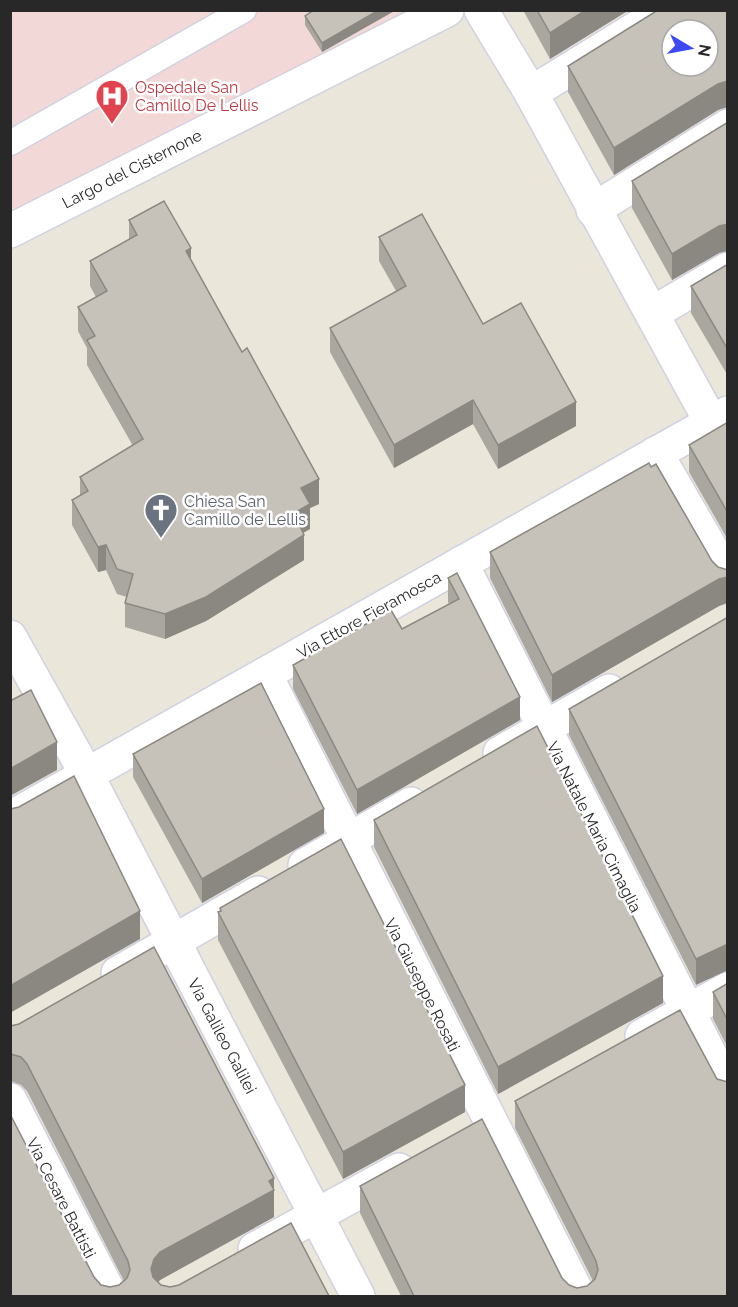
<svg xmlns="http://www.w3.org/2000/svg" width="738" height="1307" font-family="Raleway,sans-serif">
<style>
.medical{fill:#f2d9d7}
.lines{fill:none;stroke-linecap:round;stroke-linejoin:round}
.lane-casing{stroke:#d0d1e1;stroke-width:27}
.street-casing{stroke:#d0d1e1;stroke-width:36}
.lane{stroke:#fff;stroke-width:24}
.street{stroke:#fff;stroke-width:33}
.wall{fill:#aaa7a0}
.shaded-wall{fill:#8b8882}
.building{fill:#c6c2ba;stroke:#8b8882;stroke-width:1.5;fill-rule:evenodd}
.labels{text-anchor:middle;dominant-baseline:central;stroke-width:5;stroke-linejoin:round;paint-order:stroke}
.health-label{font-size:16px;fill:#be3a42;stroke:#fff;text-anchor:start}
.street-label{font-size:16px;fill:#282828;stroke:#fff}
.worship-label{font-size:16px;fill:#5b616d;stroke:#fff;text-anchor:start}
</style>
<rect width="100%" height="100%" fill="#ebe6da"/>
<!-- medical -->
<polygon class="medical" points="11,11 418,11 11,239"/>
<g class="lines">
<!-- lane casing -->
<g class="lane-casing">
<polyline id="lane" points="10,143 244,10"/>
</g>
<!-- street casing -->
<g class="street-casing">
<g id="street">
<polyline points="481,10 531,93 711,422"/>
<polyline points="531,93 666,10"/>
<polyline points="593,210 728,126"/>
<polyline points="10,231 447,10"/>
<polyline points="653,313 728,269"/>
<polyline points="656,453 728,578"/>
<polyline points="461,563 728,1090"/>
<polyline points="10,637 87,775 358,1296"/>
<polyline points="265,674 579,1296"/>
<polyline points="500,753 609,691"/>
<polyline points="10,818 728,413"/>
<polyline points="305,865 411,804"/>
<polyline points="118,973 258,893"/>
<polyline points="642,1036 728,989"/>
<polyline points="10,1100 111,1296"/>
<polyline points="255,1249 399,1170"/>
</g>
</g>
<!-- lane -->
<use href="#lane" class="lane"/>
<!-- street -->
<use href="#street" class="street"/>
</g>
<!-- wall -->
<g class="wall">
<polygon points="396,10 322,52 305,25 305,16"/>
<polygon points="523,10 629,10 550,59"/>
<polygon points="728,10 728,107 718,110 614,175 568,92 568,66"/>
<polygon points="632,181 719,253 672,280 632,208"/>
<polygon points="129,220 191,260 319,504 310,508 310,529 303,533 304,560 206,621 165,639 125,627 125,603 127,597 117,594 106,570 98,572 72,525 72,500 80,495 80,477 133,446 87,365 87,348 78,331 78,307 96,297 90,286 90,261 129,240"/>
<polygon points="379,237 483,324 576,426 498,469 473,424 394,468 330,352 330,328 396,291 379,261"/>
<polygon points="728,264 728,376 691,313 691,286"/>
<polygon points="728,422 728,540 689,472 689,445"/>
<polygon points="490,552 712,561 718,567 727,570 728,603 719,606 552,702 490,578"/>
<polygon points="448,578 520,720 357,814 293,689 293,665 402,629 449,604 448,602"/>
<polygon points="728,617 696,985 569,735 569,709"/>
<polygon points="133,754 324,833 202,903 133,777"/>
<polygon points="374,820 663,1003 498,1094 374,847"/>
<polygon points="220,908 465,1112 343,1179 218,940 218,912 220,911"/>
<polygon points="728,983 728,1048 713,1019 713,992"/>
<polygon points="10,1026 274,1178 274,1217 160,1280 158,1282 161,1285 170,1287 10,1296 94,1277 101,1285 110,1287 119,1285 124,1281 27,1091 21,1085 11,1081"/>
<polygon points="717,1079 726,1082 728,1296 401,1296 360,1213 360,1186 562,1278 569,1285 577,1288 587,1286 593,1281 515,1128 515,1101"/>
</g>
<!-- shaded-wall -->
<g class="shaded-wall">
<polygon points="379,10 396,10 322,52 322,43"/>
<polygon points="586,10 629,10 550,59 550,33"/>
<polygon points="727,81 727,107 718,110 614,175 614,148 718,84"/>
<polygon points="728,224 728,251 719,253 672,280 672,254 719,226"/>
<polygon points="191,248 191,273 186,251"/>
<polygon points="473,400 473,424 394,468 394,445"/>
<polygon points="576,402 576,426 498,469 498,445"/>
<polygon points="319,479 319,504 310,508 310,529 294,538 294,513 301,488"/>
<polygon points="304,535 304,560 206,621 165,639 165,614"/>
<polygon points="106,545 106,570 98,572 98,547"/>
<polygon points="727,577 727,603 719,606 552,702 552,675 719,579"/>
<polygon points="520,697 520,720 357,814 357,790"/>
<polygon points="57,742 57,770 10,796 10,769"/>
<polygon points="324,809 324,833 202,903 202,879"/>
<polygon points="140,911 140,939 10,1013 10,986"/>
<polygon points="728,944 728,970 696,985 696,959"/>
<polygon points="663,976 663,1003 498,1094 498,1067"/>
<polygon points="10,1054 11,1054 11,1081 10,1082"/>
<polygon points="465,1085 465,1112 343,1179 343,1152"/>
<polygon points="274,1178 274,1217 160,1280 154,1287 151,1269 154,1259 160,1252"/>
</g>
<!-- building -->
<g class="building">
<polygon points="314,10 379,10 322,43 305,16"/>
<polygon points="537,10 586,10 550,33"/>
<path d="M 658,10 L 728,10 L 728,81 L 718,84 L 614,148 L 568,66 ZM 672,30 L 708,30 L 708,66 L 672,66 Z"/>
<polygon points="728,122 728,224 719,226 672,254 632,181"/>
<polygon points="164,201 191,248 186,251 242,352 247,348 319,479 301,488 310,504 294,513 304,535 206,597 165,614 125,603 133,574 117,569 106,545 98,547 72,500 88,491 80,477 143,439 87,340 95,336 78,307 107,291 90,261 137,235 129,220"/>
<polygon points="422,214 483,324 521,303 576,402 498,445 473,400 394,445 330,328 406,286 379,237"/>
<polygon points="728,264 728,350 691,286"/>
<polygon points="728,422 728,513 689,445"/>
<polygon points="649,463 651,467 656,464 712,561 718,567 728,570 728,577 719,579 552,675 490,552"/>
<polygon points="457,573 520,697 357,790 293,665 391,610 402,629 459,599 448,578"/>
<polygon points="728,617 728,944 696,959 569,709"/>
<polygon points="261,683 324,809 202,879 133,754"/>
<polygon points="31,690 57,742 10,769 10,701"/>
<polygon points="537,726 663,976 498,1067 374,820"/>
<polygon points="74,776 140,911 10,986 10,809 19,807"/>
<polygon points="341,839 465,1085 343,1152 218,912 221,911 220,908"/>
<polygon points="154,947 274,1178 269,1181 274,1190 160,1252 154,1259 151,1269 153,1277 161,1285 170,1287 179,1285 291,1223 329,1296 10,1296 10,1114 94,1277 101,1285 110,1287 119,1285 127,1278 130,1270 128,1261 27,1064 21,1057 10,1054 10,1026 19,1024"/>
<polygon points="728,983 728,1021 713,992"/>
<polygon points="680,1010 717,1079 728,1082 728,1296 414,1296 360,1186 482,1119 562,1278 569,1285 577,1288 587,1286 595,1279 598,1270 596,1261 515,1101"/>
</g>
<!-- icons -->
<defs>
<g id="hospital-pin" transform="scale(1.725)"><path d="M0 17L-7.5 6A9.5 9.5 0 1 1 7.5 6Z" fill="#e0444e" stroke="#fff"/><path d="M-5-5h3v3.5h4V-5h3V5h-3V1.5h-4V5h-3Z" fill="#fff"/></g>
<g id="church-pin" transform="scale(1.725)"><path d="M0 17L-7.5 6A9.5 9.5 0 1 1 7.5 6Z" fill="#6b7280" stroke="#fff"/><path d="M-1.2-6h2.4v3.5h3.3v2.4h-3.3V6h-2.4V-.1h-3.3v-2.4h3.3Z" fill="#fff"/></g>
</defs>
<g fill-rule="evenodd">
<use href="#hospital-pin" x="112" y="96"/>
<use href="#church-pin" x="161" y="510"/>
</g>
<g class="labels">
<!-- health labels -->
<g class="health-label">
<text x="135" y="87">Ospedale San<tspan x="135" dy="18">Camillo De Lellis</tspan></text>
</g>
<!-- street labels -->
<g class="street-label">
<text transform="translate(132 169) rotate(-27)">Largo del Cisternone</text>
<text transform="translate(369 615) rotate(-29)">Via Ettore Fieramosca</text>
<text transform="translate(594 827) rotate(63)">Via Natale Maria Cimaglia</text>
<text transform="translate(422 985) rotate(63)">Via Giuseppe Rosati</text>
<text transform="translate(222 1036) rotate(62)">Via Galileo Galilei</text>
<text transform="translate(61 1198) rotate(63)">Via Cesare Battisti</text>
</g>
<!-- worship labels -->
<g class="worship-label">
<text x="184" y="501">Chiesa San<tspan x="184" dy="18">Camillo de Lellis</tspan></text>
</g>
</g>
<!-- border -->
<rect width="738" height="1307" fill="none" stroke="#282828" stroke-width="24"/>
<!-- north arrow -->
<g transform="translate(690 48) rotate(100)"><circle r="28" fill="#ffffff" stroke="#a9a9a9" stroke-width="1.5"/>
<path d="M0-4.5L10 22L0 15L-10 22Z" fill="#3c49f5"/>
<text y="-9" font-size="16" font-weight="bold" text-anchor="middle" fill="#282828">N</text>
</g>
</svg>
